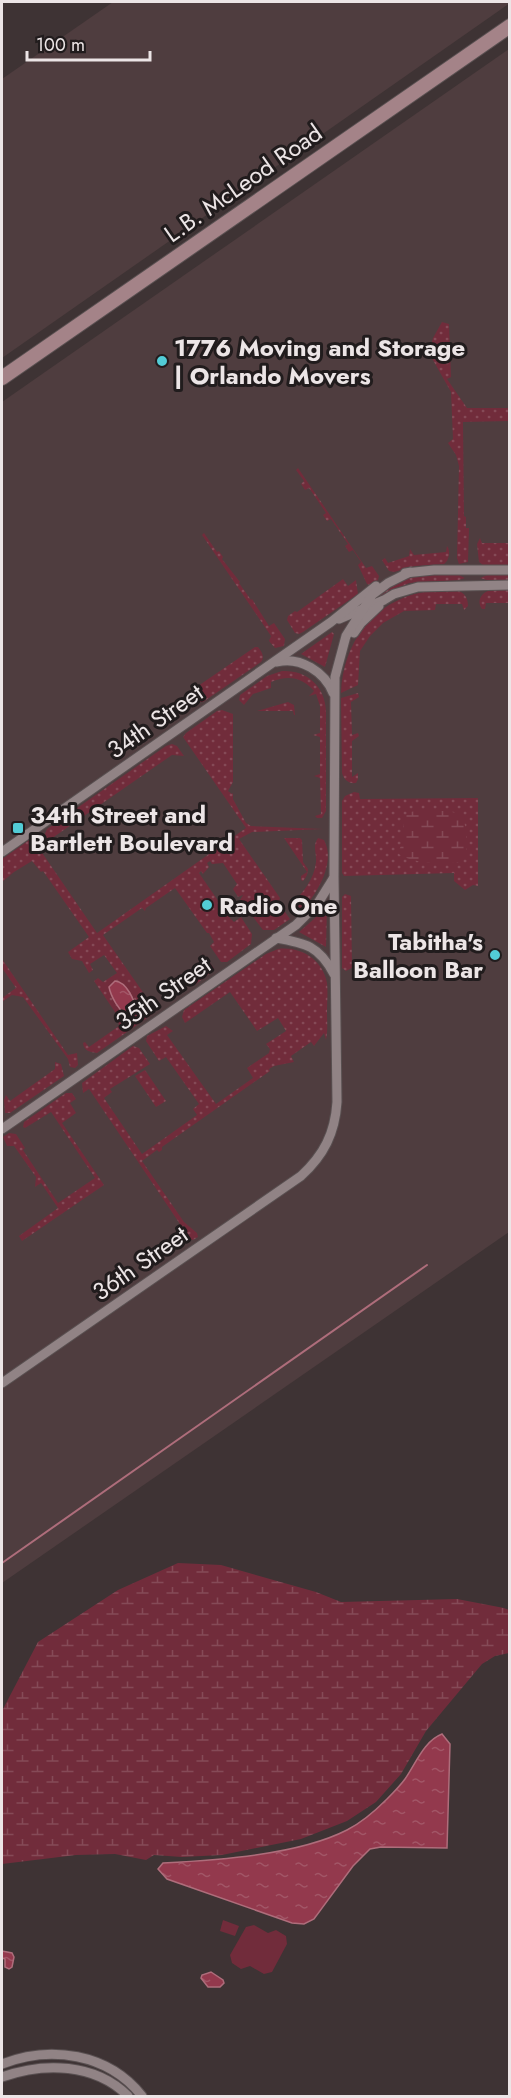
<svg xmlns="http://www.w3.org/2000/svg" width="511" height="2098" font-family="Jost,sans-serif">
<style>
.built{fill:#4f3d3f}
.grass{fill:url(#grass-dots)}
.wetland{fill:url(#wetland-marsh)}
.pitch{fill:#712c3b}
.water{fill:url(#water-ripples);stroke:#ae6d7b;stroke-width:1.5}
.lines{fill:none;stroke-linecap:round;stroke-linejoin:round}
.stream{stroke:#ae6d7b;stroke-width:2}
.street-casing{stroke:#595051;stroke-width:11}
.secondary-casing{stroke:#595051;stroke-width:16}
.street{stroke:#918385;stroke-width:9}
.secondary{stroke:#a48388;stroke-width:14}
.poi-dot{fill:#52ccd6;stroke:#211c1d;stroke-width:2}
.labels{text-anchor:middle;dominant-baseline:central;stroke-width:6;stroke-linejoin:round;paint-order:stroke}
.street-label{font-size:24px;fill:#ece5e6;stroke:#211c1d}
.poi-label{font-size:24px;font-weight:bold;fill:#ece5e6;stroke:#211c1d;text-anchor:start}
</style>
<defs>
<pattern id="grass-dots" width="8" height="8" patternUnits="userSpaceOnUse" patternTransform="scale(1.5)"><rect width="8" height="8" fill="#712c3b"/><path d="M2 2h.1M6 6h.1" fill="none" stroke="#854a57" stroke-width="1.8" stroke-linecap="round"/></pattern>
<pattern id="wetland-marsh" width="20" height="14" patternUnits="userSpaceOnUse" patternTransform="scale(1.5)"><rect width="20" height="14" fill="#712c3b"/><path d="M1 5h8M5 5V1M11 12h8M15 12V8" fill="none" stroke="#854a57"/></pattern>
<pattern id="water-ripples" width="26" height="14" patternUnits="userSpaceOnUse" patternTransform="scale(1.5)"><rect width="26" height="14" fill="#93394d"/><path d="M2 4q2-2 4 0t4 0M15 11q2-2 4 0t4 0" fill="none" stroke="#a25667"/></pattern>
</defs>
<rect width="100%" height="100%" fill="#3e3334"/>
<!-- built -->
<g class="built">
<polygon points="113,2 509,2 510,3 2,358 2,79"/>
<polygon points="509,49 509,1232 2,1583 2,402"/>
</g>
<!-- grass -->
<g class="grass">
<polygon points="442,322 449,324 451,377 447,379 467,408 509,408 509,421 463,422 464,516 466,517 466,528 469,528 468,562 459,564 457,558 459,466 456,455 448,443 453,439 451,392 429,353 433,338"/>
<polygon points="298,468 366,568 372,566 379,576 378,580 370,585 367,584 358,565 361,562 353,550 349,552 345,546 348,544 331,519 327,521 323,515 326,513 309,488 305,490 301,484 304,481 296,470"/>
<polygon points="204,533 217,552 219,551 223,557 222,559 240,582 239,583 251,600 252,599 269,626 274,623 285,639 284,646 275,648 269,641 271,636 202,535"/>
<polygon points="480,538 482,543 509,543 509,565 483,565 479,562 477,544"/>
<path d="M 447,546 C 451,551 449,561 444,564 L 415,566 L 394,572 L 389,571 L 382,560 L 385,558 L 388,563 L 409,556 L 410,549 L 414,555 L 446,552 Z"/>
<path d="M 422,575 L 459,575 L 465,578 L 459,580 L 409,583 L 374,599 C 381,585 407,578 422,575 Z"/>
<polygon points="487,575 509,575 509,580 487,580 480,578"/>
<polygon points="343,579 348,586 356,580 358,594 303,632 299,634 295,633 287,620 288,616 295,611 297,612"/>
<path d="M 457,590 C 465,593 468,598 468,606 L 464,610 L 462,604 L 436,604 L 435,610 L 404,611 L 383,623 L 370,636 L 360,651 L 358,685 L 341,693 C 343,643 373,601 424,592 C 434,590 446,591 457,590 Z"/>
<path d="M 491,590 L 509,590 L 509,603 L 486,603 L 485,609 L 482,609 C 476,600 482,592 491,590 Z"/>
<polygon points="332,632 334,634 325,667 301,654"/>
<path d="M 255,647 L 258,647 C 262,652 265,657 261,662 L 203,702 L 198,702 L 198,686 Z"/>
<path d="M 282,671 C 307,670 325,686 326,711 L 326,811 L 322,818 L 317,818 L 315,816 L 321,814 L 320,778 L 314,776 L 320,774 L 320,737 L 313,735 L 320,733 L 320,706 L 316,694 L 309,696 L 314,691 C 302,677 288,675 271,682 L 271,688 L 253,694 L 244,705 L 239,700 L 240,695 L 267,676 Z"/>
<path d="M 358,693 L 359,697 L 351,702 L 352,735 L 358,733 L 359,736 L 352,741 L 352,777 L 358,773 L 358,779 L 356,783 C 349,784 344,780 342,773 L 341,698 Z"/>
<polygon points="288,702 294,705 295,715 294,715 293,711 257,711"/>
<path d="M 222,710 L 233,714 L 233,782 L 228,791 L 232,794 L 233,793 L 233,799 L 246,823 L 251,826 L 323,829 L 252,832 L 239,839 L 280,898 L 279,901 L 270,907 L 275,913 L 283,909 L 290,919 L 274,930 L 263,930 L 240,900 L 243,895 L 238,897 L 233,889 L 237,884 L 223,863 L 212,864 L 210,861 L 207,863 L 209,867 L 203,874 L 201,871 L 199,873 L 230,918 L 234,922 L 241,917 L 252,934 L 251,944 L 227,962 L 221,962 L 210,946 L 214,942 L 209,933 L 207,933 L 175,888 L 146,908 L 145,911 L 142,908 L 103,935 L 154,1008 L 154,1013 L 97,1053 C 90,1052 84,1051 83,1043 L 85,1042 L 89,1047 L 119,1026 L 117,1015 L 94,981 L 98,978 L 103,982 L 117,973 L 104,955 L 90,964 L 93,970 L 89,973 L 82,961 L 72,959 L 68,952 L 89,937 L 43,871 L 41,872 L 32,861 L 14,872 L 2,882 L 2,859 L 32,838 L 97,933 L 246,828 L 183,737 L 186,733 L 217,711 Z"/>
<polygon points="172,744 177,746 184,756 172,755 48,841 57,844 50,849 44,836 47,829 166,746"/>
<polygon points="354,792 359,793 360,799 478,798 478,886 473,885 465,890 454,881 454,873 344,876 342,873 342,801 345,796"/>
<path d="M 284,838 L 300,838 L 302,840 L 303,862 L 308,869 C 308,874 306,878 303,881 L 301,880 L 301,876 L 307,872 Z"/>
<path d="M 318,838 L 324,840 C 336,862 318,892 303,909 L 294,910 L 292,904 C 303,892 314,880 316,862 C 317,853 312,846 318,838 Z"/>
<polygon points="345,894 351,896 352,968 346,971 342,968 342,897"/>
<polygon points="325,906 327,907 326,947 299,932 314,919"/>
<path d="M 278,949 C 301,946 323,960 327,983 C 328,993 327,1003 327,1012 C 327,1021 328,1031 326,1040 L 324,1033 L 314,1046 L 311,1042 L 291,1056 L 294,1062 L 274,1066 L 269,1069 L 270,1071 L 162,1147 L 162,1150 L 159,1152 L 157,1150 L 142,1161 L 184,1222 L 197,1233 L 198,1237 L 193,1240 L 190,1239 L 89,1089 L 83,1093 L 82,1083 L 133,1046 L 139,1048 L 150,1064 L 110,1089 L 112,1092 L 104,1098 L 142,1154 L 197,1115 L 193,1109 L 199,1104 L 166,1057 L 159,1061 L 146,1041 L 147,1036 L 166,1026 L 173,1031 L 167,1035 L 216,1104 L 253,1078 L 247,1068 L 269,1053 L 270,1049 L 266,1044 L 286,1031 L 278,1018 L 257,1031 L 230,992 L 185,1023 L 182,1017 L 184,1010 L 266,954 Z"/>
<polygon points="202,953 214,968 213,971 196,984 191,983 184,973 187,970 190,974 207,963"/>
<polygon points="2,959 68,1055 77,1053 78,1065 75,1068 70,1067 68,1059 23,997 12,995 2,1002 2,998 16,988 2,968"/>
<polygon points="55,1062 61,1064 64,1076 10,1113 5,1113 4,1100 6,1095 10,1101 55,1069"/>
<polygon points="145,1070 166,1101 156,1107 135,1076"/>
<polygon points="66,1093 72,1093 76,1099 70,1103 76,1113 62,1123 104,1185 22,1241 19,1236 58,1208 41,1183 35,1187 36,1177 14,1146 7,1146 3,1137 9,1133 16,1134 25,1148 23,1150 58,1203 95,1178 51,1112 25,1128 23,1127 24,1122"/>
</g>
<!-- wetland -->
<g class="wetland">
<path d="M 417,811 L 449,811 L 462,815 C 467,828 470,850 462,862 C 447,864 409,864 398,853 L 402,843 L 404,817 L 410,812 Z"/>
<polygon points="178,1563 221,1565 316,1592 341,1602 457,1599 504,1608 509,1610 509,1653 495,1656 482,1664 426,1731 401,1774 376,1802 347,1821 301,1839 222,1855 182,1857 154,1855 146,1860 115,1854 76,1855 2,1864 2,1711 38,1642 118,1590"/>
</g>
<!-- pitch -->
<g class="pitch">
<polygon points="223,1920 239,1926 235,1936 220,1931"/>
<polygon points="254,1925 268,1933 276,1930 286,1936 287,1944 272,1972 264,1974 250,1966 241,1969 232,1963 230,1955 246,1927"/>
</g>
<!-- water -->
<g class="water">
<path d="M 115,981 C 127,982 134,1000 137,1011 L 133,1016 L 127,1017 C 119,1010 111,997 109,987 Z"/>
<path d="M 442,1734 L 450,1744 L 447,1848 L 381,1847 L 370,1849 L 353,1866 L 314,1919 L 304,1924 L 292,1923 L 167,1879 L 158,1869 L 163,1863 C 218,1860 298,1855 347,1830 C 361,1823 376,1810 387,1799 C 393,1793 400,1786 405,1779 C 416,1763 424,1741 442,1734 Z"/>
<polygon points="2,1951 12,1953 14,1957 12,1967 9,1969 5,1967 5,1959 2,1958"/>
<polygon points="211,1972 223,1980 224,1983 220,1987 208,1987 201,1978 202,1975"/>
</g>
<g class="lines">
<!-- stream -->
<polyline class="stream" points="2,1563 427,1265"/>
<!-- street casing -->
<g class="street-casing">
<g id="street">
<polyline points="405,573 434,570 510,570"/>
<polyline points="339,619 384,600 394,594 418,587 510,585"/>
<polyline points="354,633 361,623 379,606"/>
<path d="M 277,662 C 300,656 325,672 333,693"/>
<polyline points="2,852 331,622 376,586"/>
<path d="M 276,938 C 306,943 319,946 334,974"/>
<polyline points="2,1129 296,925 318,903 333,879"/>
<path d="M 2,1383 L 301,1176 C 324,1155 335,1133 337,1102 L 334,877 L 335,677 L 346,636 L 372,595 L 388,583 L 410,572"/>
<path d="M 2,2064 C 50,2045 108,2053 142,2096"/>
<path d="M 2,2077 C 44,2062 95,2063 128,2096"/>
</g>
</g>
<!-- secondary casing -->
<g class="secondary-casing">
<polyline id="secondary" points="2,378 510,26"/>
</g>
<!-- street -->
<use href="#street" class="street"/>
<!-- secondary -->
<use href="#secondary" class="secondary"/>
</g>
<!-- markers -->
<g class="poi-dot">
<circle cx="162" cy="361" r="6"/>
<rect x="12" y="822" width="12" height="12" rx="3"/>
<circle cx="207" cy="905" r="6"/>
<circle cx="495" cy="955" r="6"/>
</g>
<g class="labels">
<!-- street labels -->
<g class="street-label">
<text transform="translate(243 183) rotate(-35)">L.B. McLeod Road</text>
<text transform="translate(155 721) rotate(-35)">34th Street</text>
<text transform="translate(163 993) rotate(-35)">35th Street</text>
<text transform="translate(140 1263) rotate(-35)">36th Street</text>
</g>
<!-- poi labels -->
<g class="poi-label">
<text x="174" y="347">1776 Moving and Storage<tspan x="174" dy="28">| Orlando Movers</tspan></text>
<text x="30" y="814">34th Street and<tspan x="30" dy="28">Bartlett Boulevard</tspan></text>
<text x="219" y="905">Radio One</text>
<text x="483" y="941" text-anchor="end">Tabitha's<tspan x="483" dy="28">Balloon Bar</tspan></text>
</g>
</g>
<!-- border -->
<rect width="511" height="2098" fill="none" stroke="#ece5e6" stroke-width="6"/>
<!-- scale -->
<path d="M27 51v9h123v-9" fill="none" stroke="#ece5e6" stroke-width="3"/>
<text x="36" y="51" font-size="18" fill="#ece5e6" stroke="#211c1d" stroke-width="4.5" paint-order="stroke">100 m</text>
</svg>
